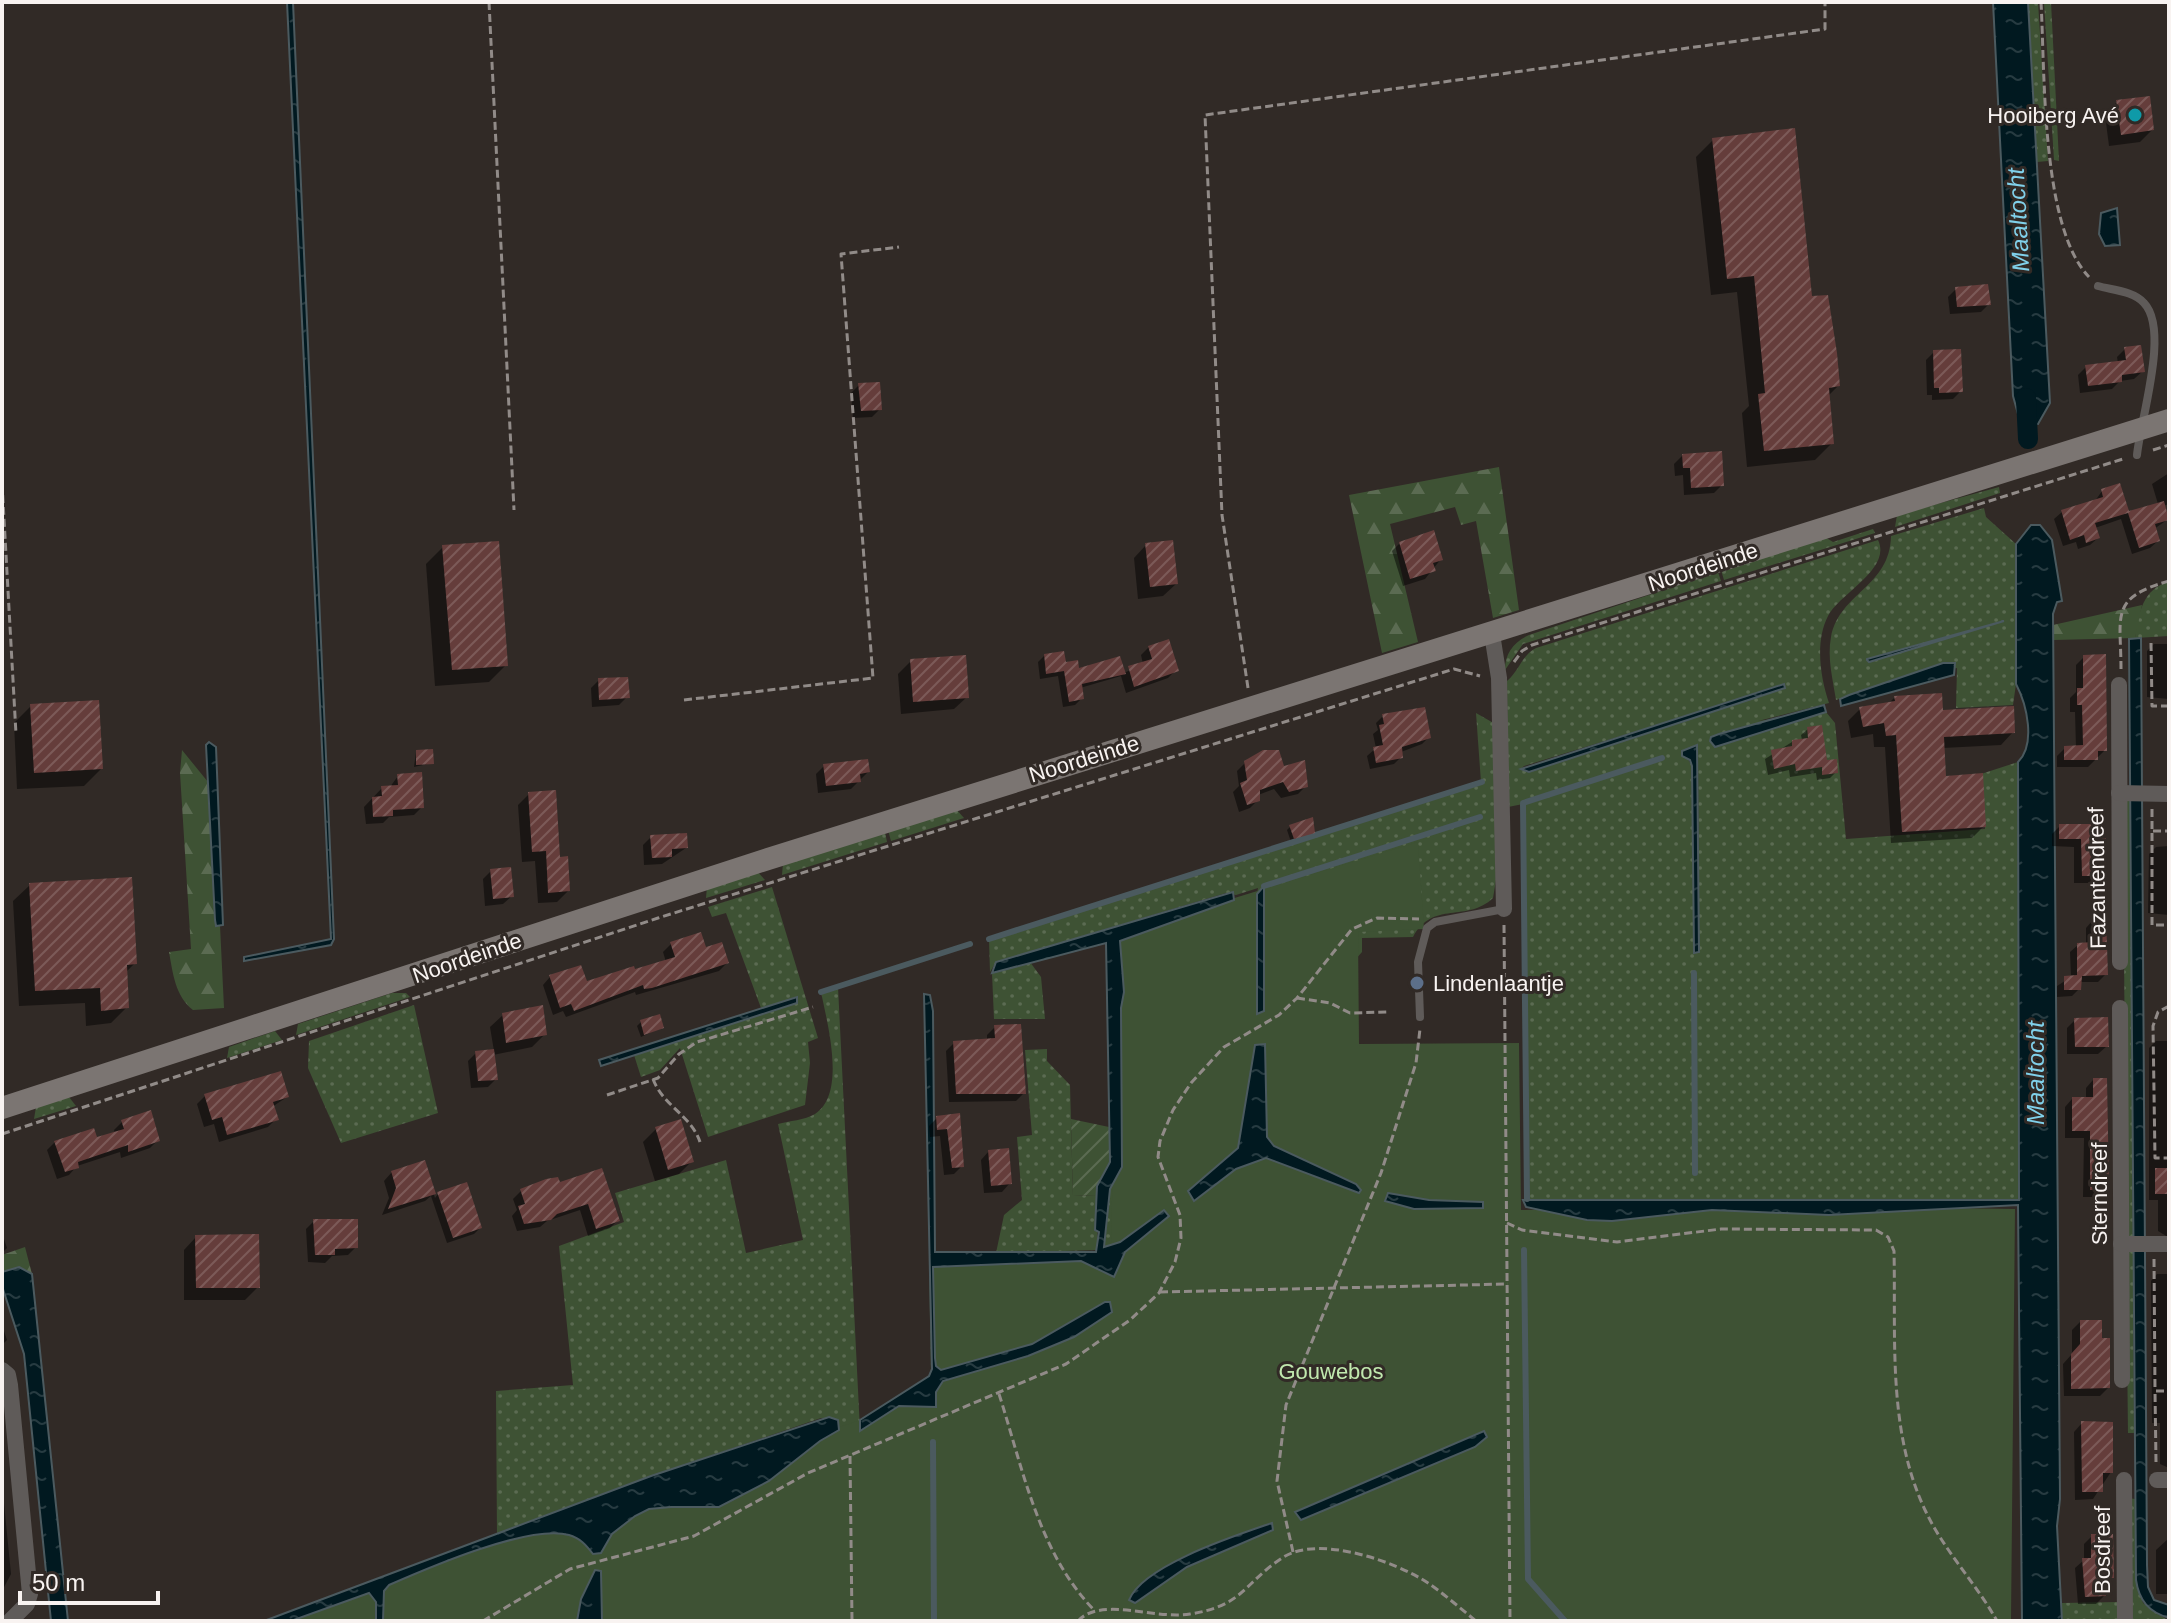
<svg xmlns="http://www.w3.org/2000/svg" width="2171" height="1623" font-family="Arial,sans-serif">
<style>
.grass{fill:url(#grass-dots);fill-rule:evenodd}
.forest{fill:url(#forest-firs)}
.park{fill:#3e5234}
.garden{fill:url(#garden-furrows)}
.water{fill:url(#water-ripples);stroke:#4b5a5f;stroke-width:2}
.shadow{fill:#0007}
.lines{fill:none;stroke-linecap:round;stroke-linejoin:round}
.stream{stroke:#4b5a5f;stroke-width:6}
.canal{stroke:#011920;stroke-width:20}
.building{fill:url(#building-hatch)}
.path{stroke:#918b88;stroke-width:3;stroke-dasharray:8 4;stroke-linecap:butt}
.service{stroke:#5f5b59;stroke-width:8}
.minor{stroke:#5f5b59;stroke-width:16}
.secondary{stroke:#7b7572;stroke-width:22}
.culture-dot{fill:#0f9aa8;stroke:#312a26;stroke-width:3}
.service-dot{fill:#5c6f8a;stroke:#312a26;stroke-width:3}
.labels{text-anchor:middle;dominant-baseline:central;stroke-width:6;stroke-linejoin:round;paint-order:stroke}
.poi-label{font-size:22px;fill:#f8f3f1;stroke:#312a26;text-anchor:end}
.street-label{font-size:22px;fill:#f8f3f1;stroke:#312a26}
.park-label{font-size:22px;fill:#c0e8ae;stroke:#312a26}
.water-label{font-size:24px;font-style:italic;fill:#80d0ea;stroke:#312a26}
</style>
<defs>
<pattern id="grass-dots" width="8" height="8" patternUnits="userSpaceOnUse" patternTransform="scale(2)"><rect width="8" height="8" fill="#3e5234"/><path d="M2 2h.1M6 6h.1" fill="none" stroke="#5b6b52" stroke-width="1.8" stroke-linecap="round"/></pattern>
<pattern id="forest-firs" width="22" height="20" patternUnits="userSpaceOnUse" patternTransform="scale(2)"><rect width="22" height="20" fill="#3e5234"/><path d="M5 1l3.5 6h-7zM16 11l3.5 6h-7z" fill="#5b6b52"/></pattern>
<pattern id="garden-furrows" width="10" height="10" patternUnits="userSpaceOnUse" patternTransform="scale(2)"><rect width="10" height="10" fill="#3e5234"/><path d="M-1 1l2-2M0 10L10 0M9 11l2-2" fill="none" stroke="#5b6b52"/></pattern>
<pattern id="water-ripples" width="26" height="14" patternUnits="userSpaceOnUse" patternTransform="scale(2)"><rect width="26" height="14" fill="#011920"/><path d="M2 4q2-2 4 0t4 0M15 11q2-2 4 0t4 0" fill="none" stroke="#273b41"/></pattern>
<pattern id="building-hatch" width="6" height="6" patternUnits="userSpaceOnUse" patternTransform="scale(2)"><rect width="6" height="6" fill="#653d3b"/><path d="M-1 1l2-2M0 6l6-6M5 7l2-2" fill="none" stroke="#7c5a58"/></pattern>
</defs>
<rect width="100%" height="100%" fill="#312a26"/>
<!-- grass -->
<g class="grass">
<polygon points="2028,2 2038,2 2048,161 2037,162"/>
<polygon points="2044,2 2051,2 2059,161 2054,160"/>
<polygon points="1999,487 2000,493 1895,527 1897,515"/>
<path d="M 1984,508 L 1986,517 L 2016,544 L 2016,684 L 2013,705 L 1956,708 L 1957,668 L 1884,684 L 1836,700 C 1833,680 1827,658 1831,637 C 1840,592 1890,587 1891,536 Z"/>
<polygon points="1873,529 1875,533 1724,580 1721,570 1825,537 1833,542"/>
<path d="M 1878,540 C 1892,569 1840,593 1828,616 C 1815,641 1820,677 1829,703 L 1758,721 L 1826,712 L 1835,723 L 1846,839 L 1985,829 L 1981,774 L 2018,762 L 2019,1201 L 1527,1199 L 1523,804 L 1508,807 L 1507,681 C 1520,670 1521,656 1536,648 ZM 1786,685 L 1529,772 L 1521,769 L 1524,766 ZM 1698,748 L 1699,952 L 1694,952 L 1692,766 L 1686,756 Z"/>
<path d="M 1718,572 L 1721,581 L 1523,644 L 1505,670 C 1505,653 1514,642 1529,635 Z"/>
<path d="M 2169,582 L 2169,636 L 2135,638 C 2138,614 2143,588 2169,582 Z"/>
<path d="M 1476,713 L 1497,725 L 1497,874 L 1493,898 C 1467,923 1433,900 1413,937 L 1362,938 L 1362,952 L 1275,1050 L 1264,1069 L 1265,1044 L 1255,1046 L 1238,1148 L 1188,1191 L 1194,1201 L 1236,1169 L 1266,1158 L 1358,1193 L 1361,1190 L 1388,1193 L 1385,1201 L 1414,1209 L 1482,1208 L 1483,1202 L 1501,1199 L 1504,1621 L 1481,1621 L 1424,1576 L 1395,1561 L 1325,1544 L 1289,1549 L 1240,1592 L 1210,1606 L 1152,1612 L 1106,1602 L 1096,1603 L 1075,1621 L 1043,1621 C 1057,1583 1030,1549 1017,1515 C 1011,1499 1009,1483 1007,1466 C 988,1454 977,1461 959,1472 L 962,1503 L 961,1621 L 829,1621 C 833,1605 827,1593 826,1577 C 825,1554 829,1532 824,1508 L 813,1499 L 743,1530 L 709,1568 L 661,1596 L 654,1621 L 602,1621 L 601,1571 L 595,1570 L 581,1599 L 577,1621 L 553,1614 L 541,1621 L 489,1621 L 573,1571 L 599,1564 L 598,1558 L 562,1570 L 478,1621 L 469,1621 L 521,1581 L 535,1580 L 562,1565 L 565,1556 C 520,1538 439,1584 400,1605 L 399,1621 L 383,1621 L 385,1589 L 394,1583 C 432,1568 538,1520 575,1537 C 583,1540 588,1547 593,1554 L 601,1553 C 619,1518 649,1506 688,1507 C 697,1508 710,1510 719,1507 C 745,1499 773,1480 794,1464 C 810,1452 821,1438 839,1430 L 838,1420 L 821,1418 L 651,1476 L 497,1536 L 496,1391 L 573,1385 L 559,1246 L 624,1222 L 615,1193 L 726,1160 L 746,1253 L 803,1240 L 778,1124 C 789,1121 805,1120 815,1114 C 847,1094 827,1022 821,992 L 838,987 L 860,1430 L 899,1406 L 935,1407 L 936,1392 L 943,1381 L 1028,1356 L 1074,1337 L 1112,1313 L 1110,1302 L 1105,1302 L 1106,1290 C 1086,1271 1071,1283 1047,1282 C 1035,1282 1027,1276 1017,1274 C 995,1272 958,1275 945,1293 L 948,1310 L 972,1349 L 1006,1351 L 931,1373 L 929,1264 L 1081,1261 L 1113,1277 L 1125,1252 L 1168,1216 L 1164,1211 L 1120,1242 L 1104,1247 L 1110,1189 L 1122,1167 L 1121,1008 L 1124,991 L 1120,941 L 1257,894 L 1258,888 L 1236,895 L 1226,893 L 996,962 L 990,972 L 989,939 L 1481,782 ZM 1413,872 L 1420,911 L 1365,914 L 1351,920 L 1298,981 C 1288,974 1286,959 1282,947 C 1277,935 1275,923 1287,913 C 1313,890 1379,881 1413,872 ZM 1230,934 L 1234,937 L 1234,1014 L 1229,1035 L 1209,1047 L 1188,1068 L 1157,1084 C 1146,1118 1150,1143 1154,1178 L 1133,1196 L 1129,1193 L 1129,1177 L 1137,963 L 1143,958 ZM 1232,1064 L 1237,1069 C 1232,1127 1234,1143 1186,1182 L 1179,1179 C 1174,1140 1193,1080 1232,1064 ZM 1266,1170 C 1303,1176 1327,1204 1361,1217 C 1400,1233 1450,1233 1491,1234 L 1492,1271 L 1225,1275 L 1236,1188 L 1254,1172 ZM 1353,1305 L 1490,1307 L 1492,1409 L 1304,1484 L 1304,1401 L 1353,1394 ZM 1200,1345 L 1214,1348 C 1221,1362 1235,1384 1227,1400 C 1214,1426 1170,1420 1149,1434 C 1120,1452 1106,1484 1071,1493 L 1061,1480 L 1046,1423 ZM 1485,1432 L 1487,1437 L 1475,1447 L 1301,1520 L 1295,1512 ZM 1271,1523 L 1273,1530 L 1187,1567 L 1135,1603 L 1129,1600 C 1144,1565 1236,1535 1271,1523 ZM 1374,1525 L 1489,1531 L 1491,1546 L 1478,1560 L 1387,1551 ZM 1251,1560 L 1255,1561 L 1253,1566 L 1220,1589 L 1185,1602 L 1171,1592 C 1179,1564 1227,1561 1251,1560 Z"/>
<polygon points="2130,797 2133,1239 2126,1238 2123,798"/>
<polygon points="956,809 964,818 891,841 888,830"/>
<polygon points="885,832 887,842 782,875 783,863"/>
<polygon points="757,871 765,880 706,898 707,887"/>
<polygon points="772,887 818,1038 808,1042 810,1063 805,1105 708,1137 680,1048 660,1070 641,1077 634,1055 796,997 761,1008 726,913 712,917 708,907"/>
<polygon points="1030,962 1041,977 1045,1019 994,1019 992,973"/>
<polygon points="392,993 406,993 410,997 296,1035 298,1024"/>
<polygon points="414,1005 438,1113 341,1143 308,1068 309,1041"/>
<polygon points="275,1031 282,1040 227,1058 229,1047"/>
<polygon points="1047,1049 1047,1061 1070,1085 1073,1196 1096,1195 1098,1250 996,1253 1004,1215 1022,1200 1017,1137 1032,1135 1025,1050"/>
<polygon points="69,1097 76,1106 34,1119 36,1107"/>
<polygon points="2133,1248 2134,1433 2128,1433 2126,1249"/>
<polygon points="2128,1498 2135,1499 2136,1580 2143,1603 2169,1621 2129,1621"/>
<polygon points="2119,1602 2119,1621 2062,1621 2062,1603"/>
</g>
<!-- forest -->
<g class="forest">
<polygon points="1499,467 1519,610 1493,618 1476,521 1461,525 1455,507 1390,524 1418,642 1382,653 1349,495"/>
<polygon points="2142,605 2135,638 2053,640 2053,625"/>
<path d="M 182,750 L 208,782 L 215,920 L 216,926 L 220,926 L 224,1008 L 193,1010 C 175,996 173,973 169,952 L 191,949 L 180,773 Z"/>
<polygon points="25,1247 32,1274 19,1267 2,1272 2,1255"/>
</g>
<!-- park -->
<polygon class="park" points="1418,842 1424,929 1358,932 1359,1044 1519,1043 1521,1210 1750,1205 2015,1209 2011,1621 281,1621 426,1567 860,1420 933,1379 932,1261 1111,1254 1117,934"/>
<!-- garden -->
<polygon class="garden" points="1071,1119 1109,1127 1110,1162 1096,1195 1073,1196"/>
<!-- water -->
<g class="water">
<polygon points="287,2 293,2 334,939 331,945 244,961 244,957 331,939"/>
<polygon points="1993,2 2028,2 2050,403 2038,424 2026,424 2018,414 2013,396"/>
<polygon points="2117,208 2120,245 2105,246 2099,234 2101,213"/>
<path d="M 2031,525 L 2040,525 L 2052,540 L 2062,601 L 2057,602 L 2053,614 L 2060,1499 L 2057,1526 L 2062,1621 L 2022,1621 L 2018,1205 L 1829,1215 L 1712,1210 L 1612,1221 L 1587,1220 L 1526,1207 L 1523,1200 L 2019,1200 L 2018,762 C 2036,744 2027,705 2016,684 L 2016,544 Z"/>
<polygon points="2004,621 1869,662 1867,660 1867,659"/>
<path d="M 2141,638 L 2147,1565 L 2148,1587 L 2154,1600 L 2169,1605 L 2169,1618 C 2149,1612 2139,1601 2136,1580 L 2129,639 Z"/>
<polygon points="1943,663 1955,663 1954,675 1841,706 1840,699 1849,695"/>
<polygon points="1784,684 1785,688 1529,772 1521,769"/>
<polygon points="1824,705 1826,712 1715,747 1710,741 1711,737 1719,734"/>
<polygon points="209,742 216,747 223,925 216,926 215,920 206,745"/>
<polygon points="1697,745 1699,952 1694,953 1692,766 1690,760 1682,756 1682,751"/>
<polygon points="1264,886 1264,1011 1257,1014 1257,894"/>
<polygon points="1233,892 1234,900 1120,941 1124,992 1121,1008 1122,1167 1110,1189 1104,1247 1120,1242 1164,1210 1169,1216 1125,1252 1114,1277 1081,1261 933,1267 935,1358 936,1366 941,1370 1032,1344 1105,1302 1110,1302 1112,1312 1074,1337 1028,1356 943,1381 936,1392 936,1407 899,1406 860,1431 860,1420 929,1376 932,1369 924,994 930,995 933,1011 935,1252 1096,1252 1099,1232 1095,1230 1097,1186 1110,1162 1106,943 992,973 996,962"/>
<polygon points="797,997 797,1003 601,1066 599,1060"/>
<polygon points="1265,1044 1267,1137 1274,1146 1356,1184 1361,1190 1359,1193 1266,1158 1236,1169 1194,1201 1188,1191 1238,1148 1255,1045"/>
<polygon points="1388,1193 1429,1200 1483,1202 1483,1208 1414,1209 1385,1201"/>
<polygon points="19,1267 32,1274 68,1621 51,1621 24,1354 2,1286 2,1272"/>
<path d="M 829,1417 L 838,1420 L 839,1430 L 820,1441 L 769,1481 L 719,1507 L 671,1507 L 649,1509 L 635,1516 L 612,1534 L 601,1553 L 593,1554 C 586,1545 580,1538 569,1535 C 529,1524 428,1568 389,1585 L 384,1591 L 383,1621 L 376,1621 L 376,1602 L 369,1593 L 291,1621 L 264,1621 L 651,1476 Z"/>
<polygon points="1484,1431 1487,1437 1475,1447 1301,1520 1295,1512"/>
<path d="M 1272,1523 L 1273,1530 L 1187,1567 L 1135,1603 L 1129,1600 C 1143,1565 1237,1535 1272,1523 Z"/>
<polygon points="595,1570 601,1571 602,1621 577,1621 581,1599"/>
</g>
<!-- shadow -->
<g class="shadow">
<polygon points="2117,102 2152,130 2140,142 2109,146 2105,115"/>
<polygon points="1713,140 1811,298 1838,386 1828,396 1832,443 1815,460 1747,467 1742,413 1749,406 1737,292 1711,295 1696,157"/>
<polygon points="1956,289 1989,304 1981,312 1950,314 1948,297"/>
<polygon points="2125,349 2143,371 2134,379 2120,381 2112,389 2080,393 2078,375 2086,367 2118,363 2117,357"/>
<polygon points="1934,352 1961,391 1953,399 1932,400 1932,395 1927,395 1926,360"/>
<polygon points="859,385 880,409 872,417 853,418 851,393"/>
<polygon points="1682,456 1722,485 1714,493 1684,495 1683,475 1675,476 1674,464"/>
<polygon points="2169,473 2169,504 2163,506 2167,520 2154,529 2158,541 2150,548 2132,554 2121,519 2095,528 2098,538 2090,545 2078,549 2076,542 2063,546 2054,519 2062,512 2095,501 2102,491 2119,486 2128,513 2158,504 2152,484"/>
<polygon points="1400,543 1441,559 1425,579 1403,586 1392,551"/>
<polygon points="1146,545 1176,584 1163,596 1138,599 1134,558"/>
<polygon points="443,547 506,665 489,682 435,686 426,564"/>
<polygon points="2154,644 2169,644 2169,699 2147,697 2147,651"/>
<polygon points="1149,647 1176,670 1168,678 1126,693 1121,676 1080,688 1082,698 1075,705 1063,707 1058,676 1040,679 1038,662 1044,656 1077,671 1124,673 1143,664 1141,655"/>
<polygon points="2084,657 2105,750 2088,767 2057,767 2057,756 2065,748 2076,748 2075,712 2070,712 2070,698 2076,692 2076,665"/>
<polygon points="911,661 967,697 954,709 901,714 898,674"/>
<polygon points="599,680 627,697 619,705 592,707 591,688"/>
<polygon points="1895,697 2013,732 2001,745 1943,748 1944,778 1984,826 1972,838 1891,843 1885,747 1874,747 1873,734 1851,738 1848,721 1860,709 1888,704"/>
<polygon points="31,706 101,769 84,786 17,789 14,723"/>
<polygon points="1383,716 1429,737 1422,744 1401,752 1401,757 1394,764 1370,769 1367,756 1376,748 1373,734 1378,730 1376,723"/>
<polygon points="1808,729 1825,762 1836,772 1830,778 1817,780 1816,773 1790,777 1789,770 1768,775 1765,759 1792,742 1802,740 1801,735"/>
<polygon points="416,752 432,763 414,767"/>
<polygon points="1245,763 1283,769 1306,786 1298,794 1281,798 1274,789 1258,795 1258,800 1250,808 1239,812 1233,792 1239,786 1237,771"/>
<polygon points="824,766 868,772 851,789 818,793 816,774"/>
<polygon points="398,776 422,807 414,815 389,817 383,823 366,824 364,807 382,788 390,787"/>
<polygon points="529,794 559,859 568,891 557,902 538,903 535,861 522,862 518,805"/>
<polygon points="2060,826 2094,840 2104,875 2096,883 2074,883 2074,847 2052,846 2052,834"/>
<polygon points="1290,827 1313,832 1291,842 1287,830"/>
<polygon points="651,837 686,848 662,864 644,865 643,845"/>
<polygon points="2169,846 2169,915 2148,913 2149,854 2156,847"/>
<polygon points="491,871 512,896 503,904 485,906 483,879"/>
<polygon points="30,885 135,963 125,973 127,1007 111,1023 86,1026 85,1003 19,1006 13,901"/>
<polygon points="2093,920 2106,974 2098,982 2080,982 2079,989 2072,996 2057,997 2057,986 2071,977 2070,952 2078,945 2086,945 2086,928"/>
<polygon points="671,944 705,950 727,963 719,971 636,995 635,992 566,1017 563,1011 553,1015 543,985 550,977 586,984 634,972 666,962 663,952"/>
<polygon points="503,1015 545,1034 532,1047 493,1055 496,1079 488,1087 471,1088 468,1061 476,1053 494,1051 490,1027"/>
<polygon points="2075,1020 2107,1046 2098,1054 2067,1054 2067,1028"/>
<polygon points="641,1022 662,1027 641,1037 637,1026"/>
<polygon points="995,1027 1024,1093 1016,1101 949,1102 946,1051 954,1043 987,1041 987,1035"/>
<polygon points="2156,1041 2169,1041 2168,1237 2158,1231 2158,1200 2149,1200 2149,1048"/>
<polygon points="2093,1080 2107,1189 2099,1197 2083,1197 2084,1138 2065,1138 2065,1107 2072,1099 2086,1099 2086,1088"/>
<polygon points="205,1096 287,1097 272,1107 276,1119 268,1127 219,1142 214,1124 204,1127 197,1104"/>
<polygon points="958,1115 962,1166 954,1174 944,1175 940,1136 930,1137 929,1126 937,1118"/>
<polygon points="122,1122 158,1140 150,1148 121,1158 120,1152 77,1166 69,1175 57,1179 47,1150 55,1142 96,1140 115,1134 114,1130"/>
<polygon points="656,1129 692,1161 679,1174 655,1181 643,1142"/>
<polygon points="989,1151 1010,1183 1002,1192 984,1193 981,1160"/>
<polygon points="424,1162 435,1198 438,1194 480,1228 474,1234 447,1243 431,1196 425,1201 382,1215 389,1198 384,1181 392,1172"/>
<polygon points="558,1185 618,1220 610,1228 588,1236 580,1210 547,1221 540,1227 517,1231 512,1216 517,1210 513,1199 521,1191"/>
<polygon points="314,1221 356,1247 348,1255 332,1256 325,1263 308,1262 306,1229"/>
<polygon points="2,1233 7,1248 2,1253"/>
<polygon points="196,1237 258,1287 245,1300 184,1300 184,1250"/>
<polygon points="2157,1274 2169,1274 2169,1468 2160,1464 2160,1423 2152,1423 2151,1281"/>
<polygon points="2080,1322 2108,1388 2100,1396 2064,1396 2063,1364 2072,1354 2072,1330"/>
<polygon points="2,1325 7,1340 2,1345"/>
<polygon points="2082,1423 2111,1472 2093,1499 2075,1500 2074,1432"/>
<polygon points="2,1483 11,1574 2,1591"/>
<polygon points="2092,1536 2112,1577 2103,1585 2104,1596 2096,1604 2078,1604 2075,1568 2084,1560 2084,1544"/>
<polygon points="2169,1538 2169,1594 2156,1594 2156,1550"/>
</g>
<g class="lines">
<!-- stream -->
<g class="stream">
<polyline points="1264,886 1480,817"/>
<polyline points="989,939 1482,782"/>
<polyline points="1694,973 1695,1173"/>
<polyline points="821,992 970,944"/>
<polyline points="1527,1199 1523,803 1662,758"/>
<polyline points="1524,1250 1528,1579 1565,1621"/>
<polyline points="933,1442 934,1621"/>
</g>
<!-- canal -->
<polyline class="canal" points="2026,398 2028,439"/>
</g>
<!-- building -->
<g class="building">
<polygon points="2150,96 2154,130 2121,135 2116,100"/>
<polygon points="1795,128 1812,296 1828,295 1837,353 1840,386 1829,388 1834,444 1764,451 1758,394 1765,393 1754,276 1727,279 1712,138"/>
<polygon points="1988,284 1991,305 1957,307 1955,287"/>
<polygon points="2141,345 2145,372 2122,375 2122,382 2088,386 2085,365 2126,360 2124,347"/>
<polygon points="1961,349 1963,392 1939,393 1939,388 1934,388 1933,350"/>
<polygon points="880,382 882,410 861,411 858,383"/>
<polygon points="1722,451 1724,486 1691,488 1690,468 1683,468 1682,454"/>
<polygon points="2120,483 2129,511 2164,501 2169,520 2155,524 2160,541 2139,548 2128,513 2095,523 2100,538 2086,543 2084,535 2070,540 2061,510 2103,497 2101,489"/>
<polygon points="1434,530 1443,560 1433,563 1436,571 1410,579 1399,542"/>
<polygon points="1173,540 1178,584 1150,587 1145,543"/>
<polygon points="499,541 508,666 452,670 442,545"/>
<polygon points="1169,639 1179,671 1134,687 1128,666 1152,659 1148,646"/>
<polygon points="1064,651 1066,662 1078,660 1079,668 1120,656 1126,674 1082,684 1084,699 1069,702 1064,671 1046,674 1044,654"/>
<polygon points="2106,654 2107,751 2098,751 2098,760 2064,760 2064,746 2083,745 2082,705 2077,705 2077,688 2083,688 2083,655"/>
<polygon points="966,655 969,698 913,702 910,659"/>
<polygon points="628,677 630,698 599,700 598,678"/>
<polygon points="1942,693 1943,710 2014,706 2015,733 1944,737 1946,776 1983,773 1986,827 1902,832 1896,735 1886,736 1884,723 1863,727 1859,707 1895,701 1894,696"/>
<polygon points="99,700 103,769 34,773 30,704"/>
<polygon points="1425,707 1431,738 1402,747 1403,758 1376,763 1373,747 1383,745 1379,725 1384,724 1382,714"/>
<polygon points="1822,725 1827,760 1837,759 1838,773 1822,775 1822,767 1796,771 1795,764 1774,769 1771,750 1792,746 1792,740 1808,738 1807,727"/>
<polygon points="433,749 434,764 416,765 416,750"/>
<polygon points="1263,750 1279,750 1284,766 1305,760 1308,787 1289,792 1283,782 1260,790 1260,801 1247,805 1240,783 1247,780 1244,761"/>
<polygon points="868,759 870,772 860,774 861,782 826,786 823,764"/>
<polygon points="422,772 424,808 393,810 393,816 373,817 372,797 382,796 381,786 398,785 397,774"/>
<polygon points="556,790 560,857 568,856 570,891 548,893 546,851 532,852 528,792"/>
<polygon points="1313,817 1315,833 1294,839 1289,825"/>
<polygon points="2059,824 2096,824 2096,838 2106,838 2106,876 2082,876 2081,839 2059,839"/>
<polygon points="687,833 688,848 672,849 672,857 652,858 650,835"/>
<polygon points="511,867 514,897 493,899 490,869"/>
<polygon points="132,877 137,964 127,965 129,1008 101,1011 100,988 35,991 29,883"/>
<polygon points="2092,918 2106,918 2108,975 2082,976 2081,990 2064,990 2064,976 2077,975 2077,943 2093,942"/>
<polygon points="701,932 706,947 722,942 729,963 652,988 644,989 643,985 574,1011 571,1004 560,1008 549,975 581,965 587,981 634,966 635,969 675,957 670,942"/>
<polygon points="543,1005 547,1035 506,1043 502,1013"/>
<polygon points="660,1014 664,1028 644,1035 640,1020"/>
<polygon points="2108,1017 2109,1047 2075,1047 2074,1018"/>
<polygon points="1021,1024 1026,1094 956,1094 953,1041 995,1038 994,1025"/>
<polygon points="494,1049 498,1080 478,1081 475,1051"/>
<polygon points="281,1071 289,1097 273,1102 279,1120 227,1135 222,1117 212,1120 204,1094"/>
<polygon points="2093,1078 2107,1078 2109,1190 2090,1190 2090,1131 2072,1131 2072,1097 2093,1097"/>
<polygon points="151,1110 160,1141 128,1152 128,1145 78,1162 79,1168 65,1172 54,1141 94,1128 97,1137 124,1129 121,1120"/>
<polygon points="960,1113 964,1167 952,1168 947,1129 937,1130 936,1116"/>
<polygon points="681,1119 694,1162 668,1170 655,1127"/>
<polygon points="1009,1148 1012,1184 991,1186 988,1150"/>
<polygon points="425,1160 436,1194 388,1209 396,1188 391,1171"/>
<polygon points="602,1168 620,1221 596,1229 588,1204 557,1214 551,1220 524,1224 518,1206 525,1204 520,1189 546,1179 558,1177 560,1182"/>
<rect x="2155" y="1168" width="14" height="26"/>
<polygon points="467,1182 482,1228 453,1238 437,1192"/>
<polygon points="313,1219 358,1219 358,1248 335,1249 335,1255 315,1255"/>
<polygon points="259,1234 260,1288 196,1288 195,1235"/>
<polygon points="2080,1320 2102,1320 2102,1338 2110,1338 2110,1388 2071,1389 2071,1354 2080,1344"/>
<polygon points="2081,1421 2113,1422 2113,1473 2103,1473 2103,1492 2082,1492"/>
<polygon points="2091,1534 2113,1534 2114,1578 2105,1578 2106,1596 2085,1597 2082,1558 2091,1558"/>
</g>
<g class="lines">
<!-- path -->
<g class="path">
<polyline points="489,2 514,510"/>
<path d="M 2041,2 C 2045,72 2041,227 2089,277"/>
<polyline points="2153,450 2169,445"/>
<polyline points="2,483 16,734"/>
<polyline points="2151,643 2152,706 2169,706"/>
<polyline points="1514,662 1522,651 1532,645 2126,458"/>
<path d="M 2121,669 C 2121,615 2109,598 2169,581"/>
<polyline points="1248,688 1222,515 1205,115 1825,29 1825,2"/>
<polyline points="684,700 873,678 841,254 899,247"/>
<polyline points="2152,809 2152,925 2169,925"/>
<polyline points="2153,831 2169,831"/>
<polyline points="1504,925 1510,1621"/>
<polyline points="1297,998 1330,1003 1350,1013 1387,1012"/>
<polyline points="2169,1006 2158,1012 2153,1026 2155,1158 2169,1158"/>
<path d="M 653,1079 C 663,1106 691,1115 700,1142"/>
<polyline points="607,1095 658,1078 679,1054 697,1042 813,1007"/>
<polyline points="2,1134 658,918 1454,669 1480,676"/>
<path d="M 1507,1223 L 1522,1230 L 1617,1242 L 1721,1229 L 1876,1230 L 1888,1237 L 1894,1251 C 1896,1339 1887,1431 1926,1512 C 1945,1552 1976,1583 1997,1621"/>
<polyline points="2154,1259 2155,1391"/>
<polyline points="1160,1292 1508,1284"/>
<path d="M 999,1394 C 1023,1469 1038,1551 1093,1609"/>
<polyline points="850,1456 852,1621"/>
<polyline points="2156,1462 2155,1391 2169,1391"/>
<polyline points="1293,1552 1277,1481 1286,1405 1381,1173 1416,1063 1420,1029"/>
<polyline points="483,1621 570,1569 694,1536 808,1473 1066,1364 1130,1320 1159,1293 1175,1262 1181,1238 1180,1215 1158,1157 1160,1141 1173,1110 1191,1083 1224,1047 1279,1015 1297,998 1352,929 1377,918 1419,919"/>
<path d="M 1078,1621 C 1101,1596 1155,1620 1190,1614 C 1243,1606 1243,1584 1282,1558 C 1317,1534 1395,1561 1428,1583 C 1444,1594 1460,1608 1476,1621"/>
</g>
<!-- service -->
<g class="service">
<path d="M 2098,286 C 2112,290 2134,291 2144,303 C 2170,330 2140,421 2137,455"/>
<polyline points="1420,1017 1418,962 1427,928 1435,922 1504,909"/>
</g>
<!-- minor -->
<g class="minor">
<polyline points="1492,634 1499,678 1504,909"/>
<polyline points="2119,685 2120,962"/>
<polyline points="2119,793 2169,794"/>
<polyline points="2120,1008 2122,1380"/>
<polyline points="2121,1244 2169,1244"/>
<polyline points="2,1370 8,1375 10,1385 30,1594 27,1604 10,1621"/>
<polyline points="2124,1480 2125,1621"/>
<polyline points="2157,1480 2169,1480"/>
</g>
<!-- secondary -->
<polyline class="secondary" points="2,1108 768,859 2169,420"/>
</g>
<!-- markers -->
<circle class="culture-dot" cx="2135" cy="115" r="8"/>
<circle class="service-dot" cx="1417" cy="983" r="8"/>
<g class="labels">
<!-- poi labels -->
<g class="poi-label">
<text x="2119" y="115">Hooiberg Avé</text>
<text x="1433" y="983" text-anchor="start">Lindenlaantje</text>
</g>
<!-- street labels -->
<g class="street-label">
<text transform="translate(1703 567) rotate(-18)">Noordeinde</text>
<text transform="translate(1084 759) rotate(-17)">Noordeinde</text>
<text transform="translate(2097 878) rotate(-91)">Fazantendreef</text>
<text transform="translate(467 958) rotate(-19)">Noordeinde</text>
<text transform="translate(2099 1194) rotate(-90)">Sterndreef</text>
<text transform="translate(2102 1550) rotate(-90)">Bosdreef</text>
</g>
<!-- park labels -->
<g class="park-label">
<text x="1331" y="1371">Gouwebos</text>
</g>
<!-- water labels -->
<g class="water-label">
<text transform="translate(2018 220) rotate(-93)">Maaltocht</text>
<text transform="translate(2035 1073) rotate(-90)">Maaltocht</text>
</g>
</g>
<!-- border -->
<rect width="2171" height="1623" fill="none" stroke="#f8f3f1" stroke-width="8"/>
<!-- scale -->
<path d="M20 1591v12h138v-12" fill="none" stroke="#f8f3f1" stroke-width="4"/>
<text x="32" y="1591" font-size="24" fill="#f8f3f1" stroke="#312a26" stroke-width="6" paint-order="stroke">50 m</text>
</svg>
